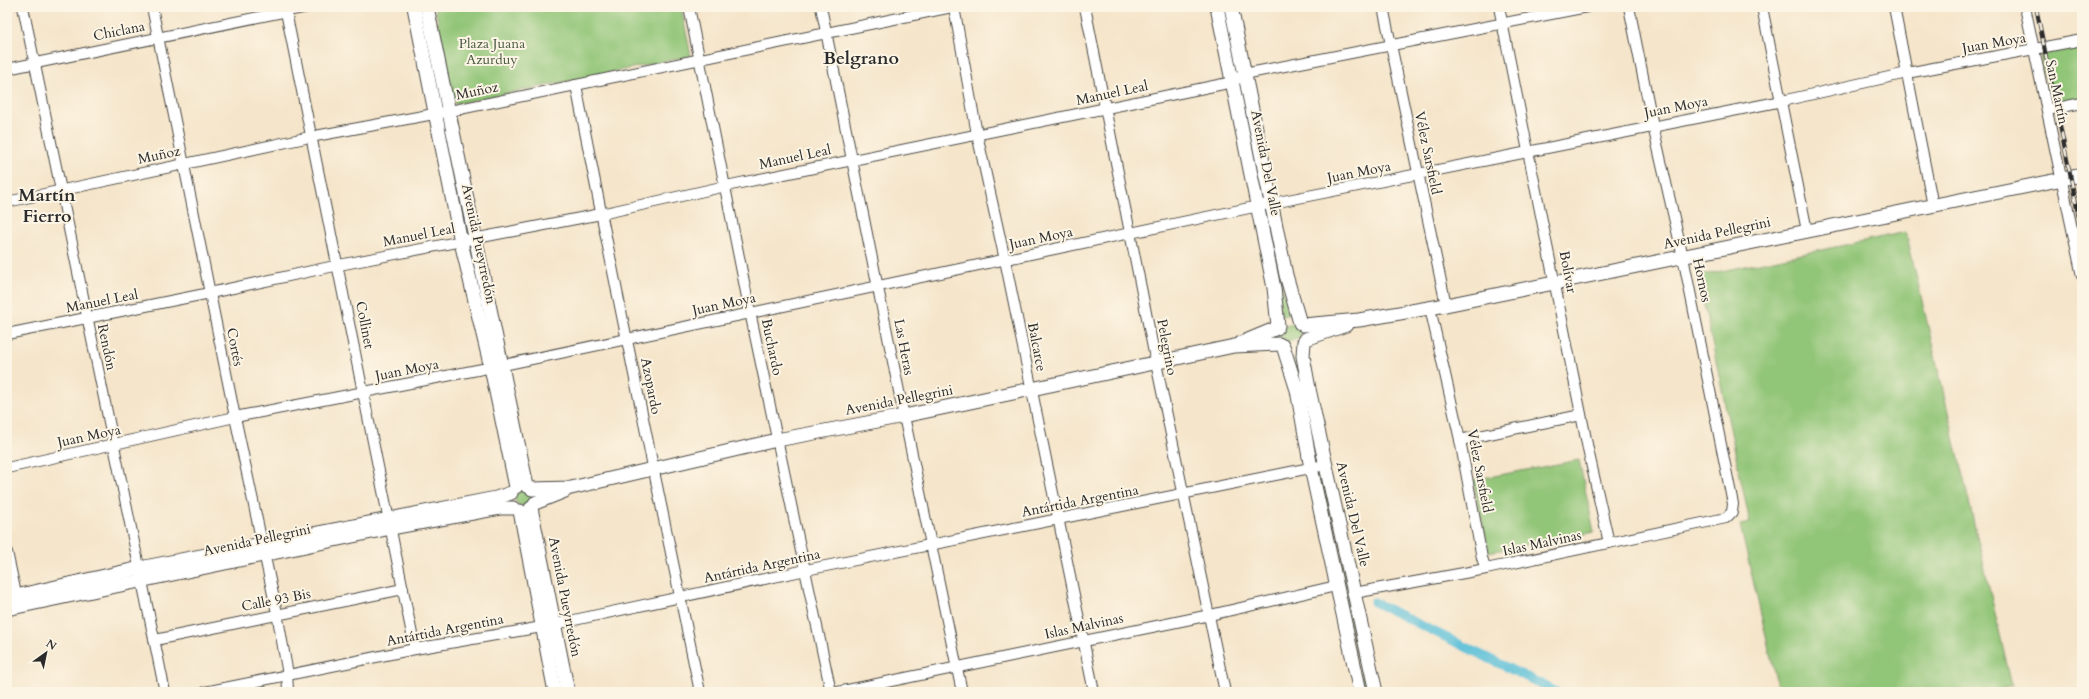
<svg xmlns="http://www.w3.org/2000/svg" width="2089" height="699" font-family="Cardo,serif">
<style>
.green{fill:#91c577;stroke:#5e7851}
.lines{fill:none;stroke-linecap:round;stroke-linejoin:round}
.canal{stroke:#5abfd8;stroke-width:9}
.minor-casing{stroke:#494743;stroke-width:12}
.major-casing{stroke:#494743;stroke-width:15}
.minor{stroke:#fff;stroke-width:10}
.major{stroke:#fff;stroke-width:13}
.rail-casing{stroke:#2b2b2b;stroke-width:4}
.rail{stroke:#fcf5e5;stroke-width:2.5;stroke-dasharray:8;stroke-linecap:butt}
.labels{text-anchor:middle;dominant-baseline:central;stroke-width:4;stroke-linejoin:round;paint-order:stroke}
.street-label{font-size:14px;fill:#2b2b2b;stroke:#fcf5e5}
.park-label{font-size:14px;fill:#4a5942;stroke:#fcf5e5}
.district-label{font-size:18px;font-weight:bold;fill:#2b2b2b;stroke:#fcf5e5}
</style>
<rect width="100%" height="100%" fill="#fcf5e5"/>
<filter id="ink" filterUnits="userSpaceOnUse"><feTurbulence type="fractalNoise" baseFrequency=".025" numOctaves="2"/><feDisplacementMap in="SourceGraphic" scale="8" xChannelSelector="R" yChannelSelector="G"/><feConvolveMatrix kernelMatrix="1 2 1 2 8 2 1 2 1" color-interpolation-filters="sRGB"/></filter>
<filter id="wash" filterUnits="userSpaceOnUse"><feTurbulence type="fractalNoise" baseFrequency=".012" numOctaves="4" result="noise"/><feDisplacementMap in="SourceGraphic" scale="16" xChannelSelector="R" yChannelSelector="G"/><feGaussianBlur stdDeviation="0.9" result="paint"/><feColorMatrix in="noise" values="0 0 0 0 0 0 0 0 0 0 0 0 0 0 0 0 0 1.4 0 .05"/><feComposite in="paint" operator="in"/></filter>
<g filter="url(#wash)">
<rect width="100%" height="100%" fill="#f5e5ca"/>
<!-- green -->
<g class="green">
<polygon points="435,7 681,7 691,56 455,104"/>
<polygon points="2082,46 2082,100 2050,106 2040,54"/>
<polygon points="444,125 446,125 467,226 465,226"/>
<polygon points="1267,215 1282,288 1293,314 1281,316 1265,216"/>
<polygon points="1906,232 2012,686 1989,692 1779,692 1740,525 1750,523 1698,276"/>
<path d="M 1293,324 L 1302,330 L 1301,336 C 1295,342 1286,342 1280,337 L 1279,333 L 1282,327 Z"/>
<polygon points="1579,460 1594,532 1489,552 1473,480"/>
<polygon points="1322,476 1370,692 1365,692 1318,477"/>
<circle cx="523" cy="498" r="8"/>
</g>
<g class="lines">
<!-- canal -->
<polyline class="canal" points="1374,602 1557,692"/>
</g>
</g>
<g filter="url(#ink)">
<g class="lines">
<!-- minor casing -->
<g class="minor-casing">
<g id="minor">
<polyline points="23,7 165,692"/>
<polyline points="152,7 235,417 277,613 287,669 288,692"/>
<polyline points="285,7 415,649"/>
<polyline points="689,7 750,312 831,692"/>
<polyline points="821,7 904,416 962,692"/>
<polyline points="954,7 977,134 1005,260 1094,692"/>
<polyline points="1085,7 1156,363 1225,692"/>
<polyline points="1383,7 1446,305"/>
<polyline points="1499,7 1589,454 1609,543"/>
<polyline points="1762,7 1807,231"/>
<polyline points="1894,7 1933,206"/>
<polyline points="2025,7 2082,276"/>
<polyline points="7,69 307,7"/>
<path d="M 576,85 C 615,288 658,490 700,692"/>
<polyline points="2047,110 2082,103"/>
<polyline points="7,202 310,137 450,111 952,7"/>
<polyline points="1430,308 1460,440 1482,558 1486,569"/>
<polyline points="7,334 210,293 339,265 601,214 726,186 1233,82 1244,74 1587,7"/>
<polyline points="1460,440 1581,415"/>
<polyline points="7,468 235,417 503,365 1273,203 1782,101 1907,73 2082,40"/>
<polyline points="7,552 18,603"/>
<polyline points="1354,593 1486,569 1726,518 1732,512 1733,504 1683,257 1653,126 1629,7"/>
<polyline points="155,640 403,589"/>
<polyline points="205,692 415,649 542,627 806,570 1325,465"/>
<polyline points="838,692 1210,615 1336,586"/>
</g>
</g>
<!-- major casing -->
<g class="major-casing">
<g id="major">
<polyline points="414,7 461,242 491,368 516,487"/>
<polyline points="427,7 527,486"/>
<polyline points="1217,7 1274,288 1278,326"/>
<polyline points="1231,7 1286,275 1300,323"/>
<polyline points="1303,325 1359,320 1446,305 2082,175"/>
<polyline points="1306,339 1346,325"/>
<polyline points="1304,342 1303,356 1309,389 1376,692"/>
<polyline points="1241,343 1277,328"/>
<polyline points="1283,346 1297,390 1311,468 1360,692"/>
<polyline points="532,489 571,488 777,440 904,416 1234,346 1279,344"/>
<polyline points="535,503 565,491"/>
<polyline points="531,508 568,692"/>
<polyline points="520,511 555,692"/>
<polyline points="7,598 140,568 496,498 511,493"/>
<polyline points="7,609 391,528 500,508 513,508"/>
</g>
</g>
<!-- minor -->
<use href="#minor" class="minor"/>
<!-- major -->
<use href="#major" class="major"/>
<!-- rail casing -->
<g class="rail-casing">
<polyline id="rail" points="2036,7 2082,233"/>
</g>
<!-- rail -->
<use href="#rail" class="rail"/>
</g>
</g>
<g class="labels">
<!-- street labels -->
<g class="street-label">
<text transform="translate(119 31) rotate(-11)">Chiclana</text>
<text transform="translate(1994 43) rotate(-10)">Juan Moya</text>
<text transform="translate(477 91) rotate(-12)">Muñoz</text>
<text transform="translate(2057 92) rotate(78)">San Martín</text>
<text transform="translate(1112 93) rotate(-12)">Manuel Leal</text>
<text transform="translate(1676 107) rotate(-11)">Juan Moya</text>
<text transform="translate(1428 153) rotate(78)">Vélez Sarsfield</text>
<text transform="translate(159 155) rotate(-12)">Muñoz</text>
<text transform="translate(795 157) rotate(-12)">Manuel Leal</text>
<text transform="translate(1266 163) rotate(79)">Avenida Del Valle</text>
<text transform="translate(1359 172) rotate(-11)">Juan Moya</text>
<text transform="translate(1717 233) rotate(-12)">Avenida Pellegrini</text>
<text transform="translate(419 235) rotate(-11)">Manuel Leal</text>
<text transform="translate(1041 238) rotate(-12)">Juan Moya</text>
<text transform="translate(479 244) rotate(78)">Avenida Pueyrredón</text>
<text transform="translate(1568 272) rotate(79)">Bolívar</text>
<text transform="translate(1702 280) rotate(78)">Hornos</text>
<text transform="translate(102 301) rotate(-11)">Manuel Leal</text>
<text transform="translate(724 304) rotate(-12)">Juan Moya</text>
<text transform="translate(365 325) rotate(79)">Collinet</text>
<text transform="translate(107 347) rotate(78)">Rendón</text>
<text transform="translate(235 347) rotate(79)">Cortés</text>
<text transform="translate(772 347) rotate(78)">Buchardo</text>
<text transform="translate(904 347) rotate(79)">Las Heras</text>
<text transform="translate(1037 347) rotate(79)">Balcarce</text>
<text transform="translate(1167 347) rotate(79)">Pelegrino</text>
<text transform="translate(407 370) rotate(-11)">Juan Moya</text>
<text transform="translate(651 386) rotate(79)">Azopardo</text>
<text transform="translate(899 400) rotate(-11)">Avenida Pellegrini</text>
<text transform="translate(89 436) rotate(-12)">Juan Moya</text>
<text transform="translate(1480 471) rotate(79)">Vélez Sarsfield</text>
<text transform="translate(1080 501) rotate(-11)">Antártida Argentina</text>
<text transform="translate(1353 514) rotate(77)">Avenida Del Valle</text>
<text transform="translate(257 540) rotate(-12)">Avenida Pellegrini</text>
<text transform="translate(1542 543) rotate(-12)">Islas Malvinas</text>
<text transform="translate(762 566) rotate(-12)">Antártida Argentina</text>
<text transform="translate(565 597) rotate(79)">Avenida Pueyrredón</text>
<text transform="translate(276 600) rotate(-11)">Calle 93 Bis</text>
<text transform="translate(1084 626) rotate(-12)">Islas Malvinas</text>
<text transform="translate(445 630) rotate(-11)">Antártida Argentina</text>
</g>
<!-- park labels -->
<g class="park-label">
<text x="492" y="43">Plaza Juana<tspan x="492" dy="16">Azurduy</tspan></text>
</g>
<!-- district labels -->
<g class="district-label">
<text x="861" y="58">Belgrano</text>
<text x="47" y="195">Martín<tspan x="47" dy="21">Fierro</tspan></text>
</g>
</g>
<!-- margin -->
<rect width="2089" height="699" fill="none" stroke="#fcf5e5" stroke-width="24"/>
<!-- north arrow -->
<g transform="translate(46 653) rotate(33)" stroke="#fcf5e5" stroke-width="3" paint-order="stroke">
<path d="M0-3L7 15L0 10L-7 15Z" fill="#2b2b2b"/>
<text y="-6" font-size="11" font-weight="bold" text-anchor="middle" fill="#2b2b2b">N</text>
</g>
</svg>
